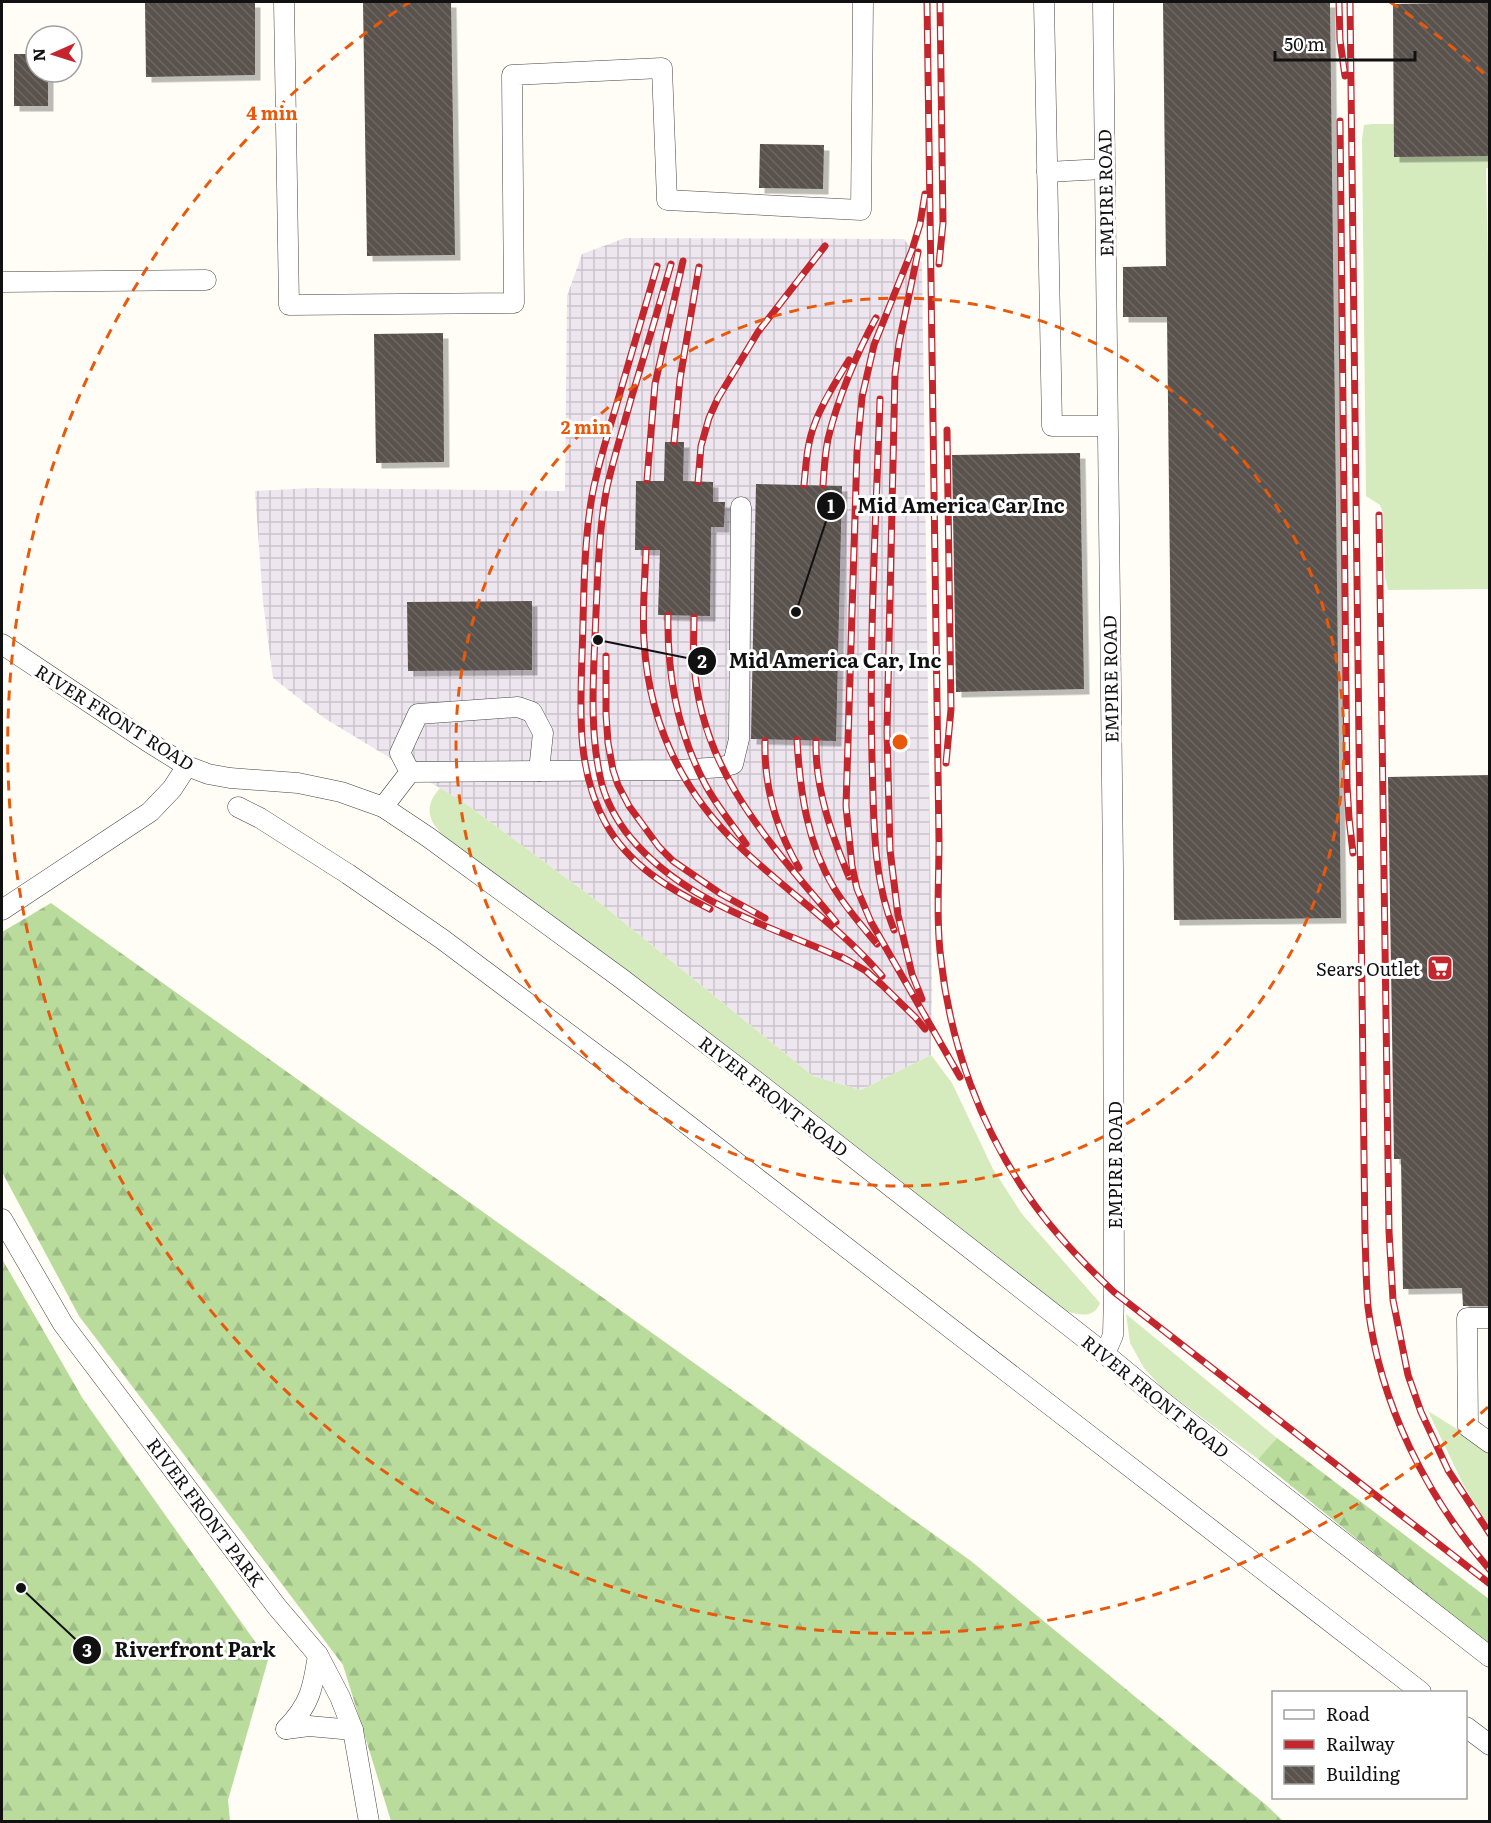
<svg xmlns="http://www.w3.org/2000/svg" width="1491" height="1823" font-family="Literata,serif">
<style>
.industrial{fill:url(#industrial-grid)}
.grass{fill:#d5ebbd}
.forest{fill:url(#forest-firs)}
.building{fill:url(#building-back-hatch);filter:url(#shadow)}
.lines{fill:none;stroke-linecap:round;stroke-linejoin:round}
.minor-casing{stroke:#444;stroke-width:21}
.minor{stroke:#fff;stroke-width:20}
.rail-casing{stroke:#c4262e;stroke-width:7}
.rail{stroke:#fff;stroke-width:4.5;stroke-dasharray:14;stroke-linecap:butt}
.ring{fill:none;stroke:#e8590c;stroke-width:3;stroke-dasharray:10 8}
.labels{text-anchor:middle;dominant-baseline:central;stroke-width:6;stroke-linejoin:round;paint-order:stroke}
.street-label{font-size:18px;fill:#111;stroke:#fff}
.poi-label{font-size:18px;fill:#111;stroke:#fff;text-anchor:end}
.centre{fill:#e8590c;stroke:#fff;stroke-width:3}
.ring-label{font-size:18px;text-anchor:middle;font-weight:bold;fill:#e8590c;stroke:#fff;stroke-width:6;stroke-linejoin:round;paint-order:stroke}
.leader{fill:none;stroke:#111;stroke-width:2}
.callout-dot{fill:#111;stroke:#fff;stroke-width:2}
.mark-label{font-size:18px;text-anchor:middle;font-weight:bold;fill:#fff}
.callout-label{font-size:20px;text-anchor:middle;font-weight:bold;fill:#111;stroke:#fff;stroke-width:6;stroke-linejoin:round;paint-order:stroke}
</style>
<defs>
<pattern id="industrial-grid" width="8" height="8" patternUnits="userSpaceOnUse" patternTransform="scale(1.5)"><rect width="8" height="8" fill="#eee6ef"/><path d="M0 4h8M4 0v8" fill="none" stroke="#cbc4cc"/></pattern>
<pattern id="forest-firs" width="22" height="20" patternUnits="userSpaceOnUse" patternTransform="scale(1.5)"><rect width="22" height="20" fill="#b9dc9c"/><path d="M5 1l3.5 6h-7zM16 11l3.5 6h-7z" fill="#9ebc85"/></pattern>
<pattern id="building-back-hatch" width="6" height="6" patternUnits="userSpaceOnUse" patternTransform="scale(1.5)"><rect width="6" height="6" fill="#5a524d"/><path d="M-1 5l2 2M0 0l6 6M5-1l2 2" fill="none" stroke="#6d6662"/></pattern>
<filter id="shadow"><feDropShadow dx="5.5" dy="5.5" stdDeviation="0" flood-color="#0004"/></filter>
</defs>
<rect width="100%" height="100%" fill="#fffdf5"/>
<!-- industrial -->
<polygon class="industrial" points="625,238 904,239 922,263 932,983 931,1055 861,1090 813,1076 600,903 466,804 324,718 273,678 263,602 255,491 312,488 565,491 567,296 582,254"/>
<!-- grass -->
<g class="grass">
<polygon points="1373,124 1394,124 1489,156 1489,168 1486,168 1490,356 1489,589 1388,590 1385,576 1383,513 1380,505 1366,496 1362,139 1364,125"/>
<path d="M 440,788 L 466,804 L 600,903 L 813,1076 L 861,1090 L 931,1055 L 952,1083 L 993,1169 L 1022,1214 L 1100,1303 C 1094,1319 1079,1315 1066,1311 L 550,913 L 446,838 C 428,822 423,807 440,788 Z"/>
<polygon points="1126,1314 1277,1438 1258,1459 1162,1388 1144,1368 1130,1343"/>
<polygon points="1428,1411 1465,1434 1489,1452 1489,1526 1463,1484"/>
</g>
<!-- forest -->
<g class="forest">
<polygon points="51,903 971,1561 1265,1804 1283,1821 391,1821 343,1665 79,1316 2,1172 2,932"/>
<polygon points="2,1259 83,1399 268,1660 228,1800 230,1821 2,1821"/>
<polygon points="1277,1438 1489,1599 1489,1646 1258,1459"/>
</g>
<!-- building -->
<g class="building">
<polygon points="145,2 255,2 255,75 146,77"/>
<polygon points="363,2 451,2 455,255 367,256"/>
<polygon points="1163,2 1330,2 1341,918 1174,920 1167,317 1123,317 1123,267 1166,266"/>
<polygon points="1490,2 1490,156 1394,157 1393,4"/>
<polygon points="14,54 36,54 36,72 48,72 48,106 14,106"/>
<polygon points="760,144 824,145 823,189 759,188"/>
<polygon points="443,333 444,462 376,463 374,334"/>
<polygon points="665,442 684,442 683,481 713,482 713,502 725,502 724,527 711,527 710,616 658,615 660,550 635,550 636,481 664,481"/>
<polygon points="1080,453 1084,689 956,692 952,455"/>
<polygon points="756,484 842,486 836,741 751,739"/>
<polygon points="532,601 532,670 408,671 407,602"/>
<polygon points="1490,775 1490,1306 1463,1306 1462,1288 1403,1289 1401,1159 1394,1159 1388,777"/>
</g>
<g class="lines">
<!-- minor casing -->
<g class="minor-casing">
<g id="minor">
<polyline points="284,2 289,305 514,303 512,75 662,68 667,200 861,210 863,2"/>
<polyline points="1044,2 1052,426 1107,426"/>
<polyline points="1103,2 1113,867 1114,1292 1113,1335 1105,1354"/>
<polyline points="1047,172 1104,169"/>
<polyline points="2,282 206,280"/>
<polyline points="2,644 147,741 187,766 208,774 230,778 298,783 341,792 383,807 428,837 622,979 757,1082 1105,1354 1163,1402 1490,1657"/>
<polyline points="410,772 400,753 418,714 518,707 532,712 543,733 539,771"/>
<polyline points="238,807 260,818 348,874 442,939 622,1074 1421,1692"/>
<polyline points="383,807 410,772 679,770 722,767 733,764 739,739 741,507"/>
<polyline points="2,910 150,812 172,789 187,766"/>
<polyline points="2,1219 63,1324 277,1607 318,1655 340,1697 353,1730 369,1822"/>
<polyline points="1490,1318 1467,1318 1468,1427 1490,1443"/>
<polyline points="1466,1727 1490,1745"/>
<path d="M 286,1729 C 310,1705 313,1688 318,1655"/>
<polyline points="286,1729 309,1726 353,1730"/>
</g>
</g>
<!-- minor -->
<use href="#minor" class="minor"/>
<!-- rail casing -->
<g class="rail-casing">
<g id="rail">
<path d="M 927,2 L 939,841 C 939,880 936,921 941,960 C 950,1043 981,1129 1029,1197 C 1053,1232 1083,1263 1114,1292 L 1490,1584"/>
<polyline points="1339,2 1340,40 1345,76"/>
<path d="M 1350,2 L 1365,1238 C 1366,1261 1366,1284 1368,1307 C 1380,1404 1426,1496 1490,1570"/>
<polyline points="1340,121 1347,785 1349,818 1353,853"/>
<polyline points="925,194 920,224 912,250 874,345 862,397 857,452 846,806 852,866 857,889 871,922 960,1077"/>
<polyline points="918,252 899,343 895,374 887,732 890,850 898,915 912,974 922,999"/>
<path d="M 671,264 C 658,309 645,354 631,399 C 623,428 614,457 607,487 C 599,528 598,571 596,613 C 594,670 588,730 602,785 C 608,806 621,828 636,844 C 692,906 776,928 849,961"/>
<polyline points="939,264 943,223 940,2"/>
<path d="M 657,266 C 643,314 629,362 615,410 C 606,440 596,471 591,502 C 583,553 584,605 582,656 C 580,714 577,772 606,824 C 629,865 669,889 710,909"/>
<path d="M 880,399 C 876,519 869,639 872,759 C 874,817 872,876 894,930"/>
<polyline points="674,442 680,379 699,267"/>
<polyline points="647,480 655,384 683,261"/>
<polyline points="698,482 701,446 709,418 718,398 758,332 825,246"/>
<path d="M 804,485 C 806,464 807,443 815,423 C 823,401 837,380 849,360"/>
<path d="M 823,485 C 824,470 825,454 828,439 C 837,401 857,352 876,318"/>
<polyline points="1379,515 1389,1231 1393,1300 1408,1375 1421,1412 1448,1470 1490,1534"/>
<path d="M 646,550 C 645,580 642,611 644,641 C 649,723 681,791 740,847 C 786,891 840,927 882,976"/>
<path d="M 668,615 C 667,674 677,731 705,784 C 716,805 732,824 746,844"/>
<path d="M 694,617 C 694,632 693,648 694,663 C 701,772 770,843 836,922"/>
<polyline points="606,656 606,714 608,743 613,770 618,785 629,806 659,847 673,861 721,894 765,918"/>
<path d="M 797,740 C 800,791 807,843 834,888 C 846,908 862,926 877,944"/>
<path d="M 765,741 C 764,786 776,829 799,868"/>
<path d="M 816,741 C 815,788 831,833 849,877"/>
<polyline points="946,763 951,709 947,430"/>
<polyline points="842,957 866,971 882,985 915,1017 925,1029"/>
</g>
</g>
<!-- rail -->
<use href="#rail" class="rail"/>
</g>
<!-- distance rings -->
<g class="ring">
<circle cx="900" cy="742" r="444"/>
<path d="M1488 1407A888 888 0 1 1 410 2M1390 2A888 888 0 0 1 1488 77"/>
</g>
<!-- icons -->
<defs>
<g id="supermarket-square" transform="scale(1.35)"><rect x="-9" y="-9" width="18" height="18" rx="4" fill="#c4262e" stroke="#fff"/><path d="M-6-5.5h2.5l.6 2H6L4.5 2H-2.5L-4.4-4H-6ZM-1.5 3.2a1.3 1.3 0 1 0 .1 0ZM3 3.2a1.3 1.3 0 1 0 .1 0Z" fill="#fff"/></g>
</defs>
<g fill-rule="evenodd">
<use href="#supermarket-square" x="1440" y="968"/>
</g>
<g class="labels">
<!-- street labels -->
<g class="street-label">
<text transform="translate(1105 193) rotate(-91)">EMPIRE ROAD</text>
<text transform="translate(1110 679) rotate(-91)">EMPIRE ROAD</text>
<text transform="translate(115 717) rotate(32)">RIVER FRONT ROAD</text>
<text transform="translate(774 1096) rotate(38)">RIVER FRONT ROAD</text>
<text transform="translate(1114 1165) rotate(-90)">EMPIRE ROAD</text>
<text transform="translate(1156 1396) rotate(39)">RIVER FRONT ROAD</text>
<text transform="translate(206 1512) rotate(53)">RIVER FRONT PARK</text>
</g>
<!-- poi labels -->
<g class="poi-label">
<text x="1420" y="968">Sears Outlet</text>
</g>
</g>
<circle cx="900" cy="742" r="9" class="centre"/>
<g class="ring-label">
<text x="272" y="120">4 min</text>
<text x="586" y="434">2 min</text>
</g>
<!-- callouts -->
<path class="leader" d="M796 612L831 506M598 640L702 661M21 1588L87 1650"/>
<g class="callout-dot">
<circle cx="796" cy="612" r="6"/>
<circle cx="598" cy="640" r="6"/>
<circle cx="21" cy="1588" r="6"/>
<circle cx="831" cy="506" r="15"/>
<circle cx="702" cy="661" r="15"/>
<circle cx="87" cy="1650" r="15"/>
</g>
<g class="mark-label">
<text x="831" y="513">1</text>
<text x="702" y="668">2</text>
<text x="87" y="1657">3</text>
</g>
<g class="callout-label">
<text x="961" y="513">Mid America Car Inc</text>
<text x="835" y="668">Mid America Car, Inc</text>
<text x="195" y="1657">Riverfront Park</text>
</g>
<!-- border -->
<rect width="1491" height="1823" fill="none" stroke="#111111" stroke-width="6"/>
<!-- legend -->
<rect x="1272" y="1691" width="195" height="108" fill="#ffffff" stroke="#a0a0a0" stroke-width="1.5"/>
<rect x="1284" y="1710" width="30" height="9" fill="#ffffff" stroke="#a0a0a0" stroke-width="1.5"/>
<text x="1326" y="1721" font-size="18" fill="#111111">Road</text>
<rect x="1284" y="1740" width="30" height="9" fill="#c4262e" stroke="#a0a0a0" stroke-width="1.5"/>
<text x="1326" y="1751" font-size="18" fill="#111111">Railway</text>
<rect x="1284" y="1766" width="30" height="18" fill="url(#building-back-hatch)" stroke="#a0a0a0" stroke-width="1.5"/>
<text x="1326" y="1781" font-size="18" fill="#111111">Building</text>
<!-- north arrow -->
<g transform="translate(54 54) rotate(267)"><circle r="28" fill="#ffffff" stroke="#a0a0a0" stroke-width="1.5"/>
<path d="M0-4.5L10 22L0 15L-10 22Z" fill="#c4262e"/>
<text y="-9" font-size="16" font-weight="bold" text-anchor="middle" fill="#111111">N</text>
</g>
<!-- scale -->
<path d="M1275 51v9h140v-9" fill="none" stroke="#111111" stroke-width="3"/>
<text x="1284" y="51" font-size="18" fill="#111111" stroke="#ffffff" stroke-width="4.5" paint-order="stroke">50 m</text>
</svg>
